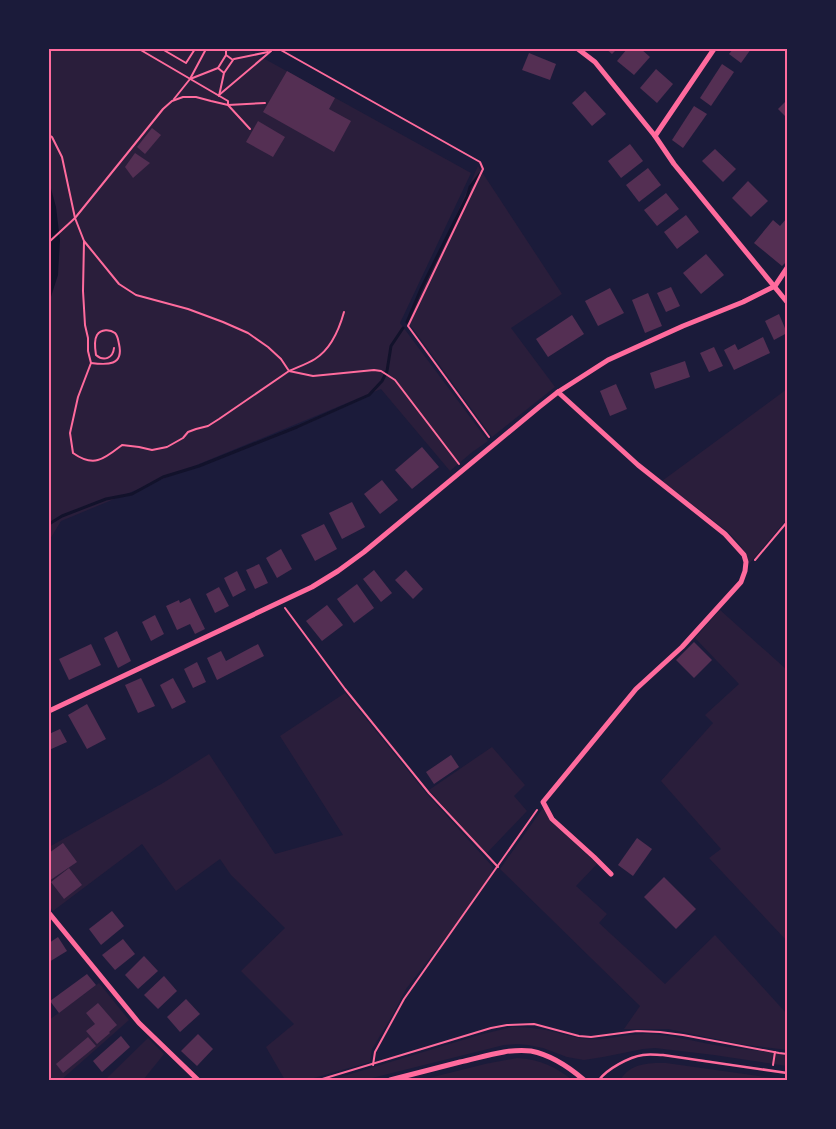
<svg xmlns="http://www.w3.org/2000/svg" width="836" height="1129" font-family="Helvetica,sans-serif">
<style>
.green{fill:#2a1e3b}
.water{fill:#12122b}
.lines{fill:none;stroke-linecap:round;stroke-linejoin:round}
.stream{stroke:#12122b;stroke-width:3}
.building{fill:#542f53}
.path{stroke:#ff6b9d;stroke-width:2}
.service{stroke:#ff6b9d;stroke-width:2.5}
.minor{stroke:#ff6b9d;stroke-width:5}
.neatline{fill:none;stroke:#ff6b9d;stroke-width:2}
</style>
<rect width="100%" height="100%" fill="#1b1b3a"/>
<!-- green -->
<g class="green">
<polygon points="49,49 247,49 471,173 400,323 488,441 471,453 450,471 381,389 61,521 49,541 49,511 50,509 49,506"/>
<polygon points="478,166 562,294 511,328 555,387 492,437 408,322"/>
<path d="M 787,389 L 787,519 L 749,564 C 746,550 738,542 728,532 L 662,481 Z"/>
<polygon points="720,610 787,670 787,941 709,858 721,849 661,781 713,723 705,715 739,684 695,638"/>
<polygon points="345,693 426,793 493,867 492,872 460,920 440,945 406,989 392,1016 372,1049 370,1062 307,1080 285,1080 266,1047 294,1024 241,971 285,928 231,875 220,859 176,891 142,844 53,911 49,906 49,847 163,783 209,754 275,854 343,835 280,736"/>
<polygon points="492,747 525,785 514,796 527,811 486,854 429,790"/>
<polygon points="543,808 552,822 597,864 576,886 607,914 599,923 665,984 715,935 787,1014 787,1050 740,1044 668,1029 624,1029 640,1006 500,869"/>
<polygon points="99,983 129,1020 61,1080 49,1080 49,1020"/>
<path d="M 512,1027 C 524,1027 535,1028 546,1030 C 560,1033 573,1038 587,1039 C 607,1041 627,1033 648,1034 C 670,1035 693,1041 715,1045 C 739,1049 763,1051 787,1054 L 787,1066 L 714,1055 L 655,1048 L 643,1049 L 603,1057 L 584,1060 L 567,1057 L 543,1048 L 528,1045 L 517,1044 L 504,1045 L 364,1080 L 331,1080 L 479,1035 Z"/>
<polygon points="148,1038 164,1054 143,1080 105,1080"/>
<path d="M 517,1058 C 539,1059 556,1067 572,1080 L 421,1080 L 485,1064 Z"/>
<path d="M 666,1063 L 787,1080 L 620,1080 C 631,1063 647,1063 666,1063 Z"/>
</g>
<!-- water -->
<polygon class="water" points="49,181 56,207 60,240 58,275 49,303"/>
<g class="lines">
<!-- stream -->
<g class="stream">
<polyline points="407,322 421,289 467,197 470,187 480,174"/>
<polyline points="49,524 62,516 106,499 132,494 163,477 199,466 254,444 297,427 369,395 382,381 387,371 391,346 403,328"/>
</g>
</g>
<!-- building -->
<g class="building">
<polygon points="606,49 617,49 612,54"/>
<polygon points="627,49 641,49 650,57 634,75 617,61"/>
<polygon points="733,49 751,49 741,63 729,54"/>
<polygon points="529,53 556,64 550,80 522,70"/>
<polygon points="722,64 734,72 711,106 700,98"/>
<polygon points="656,69 673,84 657,103 640,88"/>
<polygon points="287,71 335,98 329,109 351,121 334,152 263,112"/>
<polygon points="585,91 606,114 592,126 572,103"/>
<polygon points="787,100 787,118 778,109"/>
<polygon points="694,106 707,114 683,148 672,140"/>
<polygon points="258,121 285,137 273,157 246,142"/>
<polygon points="152,128 161,135 145,154 137,147"/>
<polygon points="630,144 643,161 621,178 608,161"/>
<polygon points="715,149 736,169 723,182 702,161"/>
<polygon points="135,153 150,163 133,178 125,167"/>
<polygon points="648,168 661,185 639,202 626,185"/>
<polygon points="748,181 768,201 751,217 732,198"/>
<polygon points="666,193 679,209 657,226 644,210"/>
<polygon points="686,215 699,232 677,249 664,232"/>
<polygon points="787,218 787,241 786,242 787,243 787,261 782,266 754,243 773,220 780,226"/>
<polygon points="706,254 724,275 701,294 683,273"/>
<polygon points="671,287 680,306 666,312 657,293"/>
<polygon points="610,288 624,313 598,326 585,301"/>
<polygon points="648,293 662,326 645,333 632,300"/>
<polygon points="779,314 787,333 774,340 765,321"/>
<polygon points="572,315 584,334 548,357 536,339"/>
<polygon points="763,337 770,353 734,370 724,350 735,344 738,350"/>
<polygon points="714,347 723,366 709,372 700,353"/>
<polygon points="685,361 690,377 655,389 650,373"/>
<polygon points="616,384 627,409 610,416 600,391"/>
<polygon points="422,447 439,467 412,489 395,470"/>
<polygon points="382,480 398,500 380,514 364,494"/>
<polygon points="352,502 365,527 342,539 329,513"/>
<polygon points="324,524 337,549 315,561 301,535"/>
<polygon points="281,549 292,569 277,578 266,558"/>
<polygon points="259,564 268,583 255,589 246,570"/>
<polygon points="374,570 392,593 381,602 363,579"/>
<polygon points="406,570 423,589 413,599 395,580"/>
<polygon points="237,571 246,590 233,597 224,578"/>
<polygon points="357,584 374,608 354,623 337,599"/>
<polygon points="219,587 229,606 215,613 206,594"/>
<polygon points="190,598 205,629 195,634 190,624 177,630 166,606 179,600 180,603"/>
<polygon points="327,605 343,625 322,641 306,621"/>
<polygon points="155,615 164,634 151,641 142,622"/>
<polygon points="117,631 131,661 118,668 104,638"/>
<polygon points="694,642 712,660 694,678 676,660"/>
<polygon points="91,644 101,665 69,680 59,659"/>
<polygon points="258,644 264,656 217,680 207,658 221,651 226,661"/>
<polygon points="197,662 206,682 193,688 184,669"/>
<polygon points="141,678 155,706 138,713 125,685"/>
<polygon points="173,678 186,702 172,709 160,685"/>
<polygon points="87,704 106,739 87,749 68,715"/>
<polygon points="60,729 67,742 49,750 49,734"/>
<polygon points="451,755 459,767 434,784 426,772"/>
<polygon points="637,838 652,849 633,876 618,865"/>
<polygon points="63,843 77,862 49,881 49,853"/>
<polygon points="69,868 82,885 64,899 51,882"/>
<polygon points="664,877 696,909 676,929 644,897"/>
<polygon points="112,911 124,926 101,945 89,929"/>
<polygon points="58,937 67,951 49,962 49,943"/>
<polygon points="123,939 135,954 115,970 102,955"/>
<polygon points="144,956 158,971 138,989 125,975"/>
<polygon points="87,974 96,985 59,1013 50,1001"/>
<polygon points="164,976 177,991 158,1009 144,995"/>
<polygon points="186,999 200,1014 180,1032 167,1017"/>
<polygon points="98,1003 117,1025 109,1032 110,1033 97,1044 86,1031 95,1024 86,1013"/>
<polygon points="198,1034 213,1049 197,1066 181,1051"/>
<polygon points="121,1036 130,1047 102,1072 93,1061"/>
<polygon points="88,1037 96,1046 63,1073 56,1064"/>
</g>
<g class="lines">
<!-- path -->
<g class="path">
<polyline points="139,49 228,101 228,105 265,103"/>
<polyline points="162,49 186,63 195,49"/>
<polyline points="226,49 226,55"/>
<polyline points="279,49 480,162 483,169 408,326 489,437"/>
<polyline points="234,59 268,52"/>
<polyline points="190,79 218,68"/>
<polyline points="219,95 271,51"/>
<polyline points="219,96 224,73 233,60 226,55 218,68 224,73"/>
<polyline points="174,99 190,79 206,49"/>
<path d="M 49,135 L 52,137 L 62,157 L 75,218 L 84,241 L 119,284 L 136,295 L 188,309 L 223,322 L 248,333 L 268,347 L 281,359 L 289,371 L 219,419 L 208,426 L 196,429 L 188,432 L 183,438 L 167,447 L 152,450 L 139,447 L 122,445 C 104,459 94,468 73,453 L 70,433 L 78,397 L 91,363 L 88,351 L 88,338 L 85,325 L 83,291 L 84,241"/>
<polyline points="49,242 75,218 163,109 172,101 183,97 196,97 211,101 228,105 250,129"/>
<path d="M 91,363 C 107,365 124,366 119,344 C 118,340 118,336 115,333 C 110,329 101,329 97,335 C 94,340 95,349 96,355 C 104,362 113,358 114,348"/>
<polyline points="289,371 313,376 374,370 381,371 395,380 459,464"/>
<path d="M 289,371 C 298,367 307,364 315,359 C 331,349 339,330 344,312"/>
<polyline points="755,560 787,522"/>
<polyline points="285,608 345,689 429,793 498,867"/>
<polyline points="373,1065 375,1052 404,999 537,810"/>
<polyline points="773,1065 775,1052"/>
<polyline points="319,1080 491,1028 507,1025 534,1024 579,1036 591,1037 637,1031 660,1032 683,1035 779,1053 787,1054"/>
</g>
<!-- service -->
<path class="service" d="M 599,1080 C 607,1069 629,1057 643,1055 C 650,1054 657,1055 663,1055 L 787,1073"/>
<!-- minor -->
<g class="minor">
<polyline points="578,49 595,62 655,136 674,164 787,302"/>
<polyline points="655,136 714,49"/>
<polyline points="558,392 638,465 725,534 744,555 746,562 745,571 741,582 682,647 636,689 543,802 552,819 594,857 611,874"/>
<polyline points="49,711 312,587 338,571 364,552 539,407 558,392 608,360 683,326 743,302 775,286 787,268"/>
<polyline points="49,913 139,1023 198,1080"/>
<path d="M 390,1080 C 413,1074 437,1068 460,1062 C 483,1057 508,1048 531,1051 C 551,1055 569,1067 584,1080"/>
</g>
</g>
<!-- border -->
<rect width="836" height="1129" fill="none" stroke="#1b1b3a" stroke-width="100"/>
<rect x="50" y="50" width="736" height="1029" class="neatline"/>
</svg>
